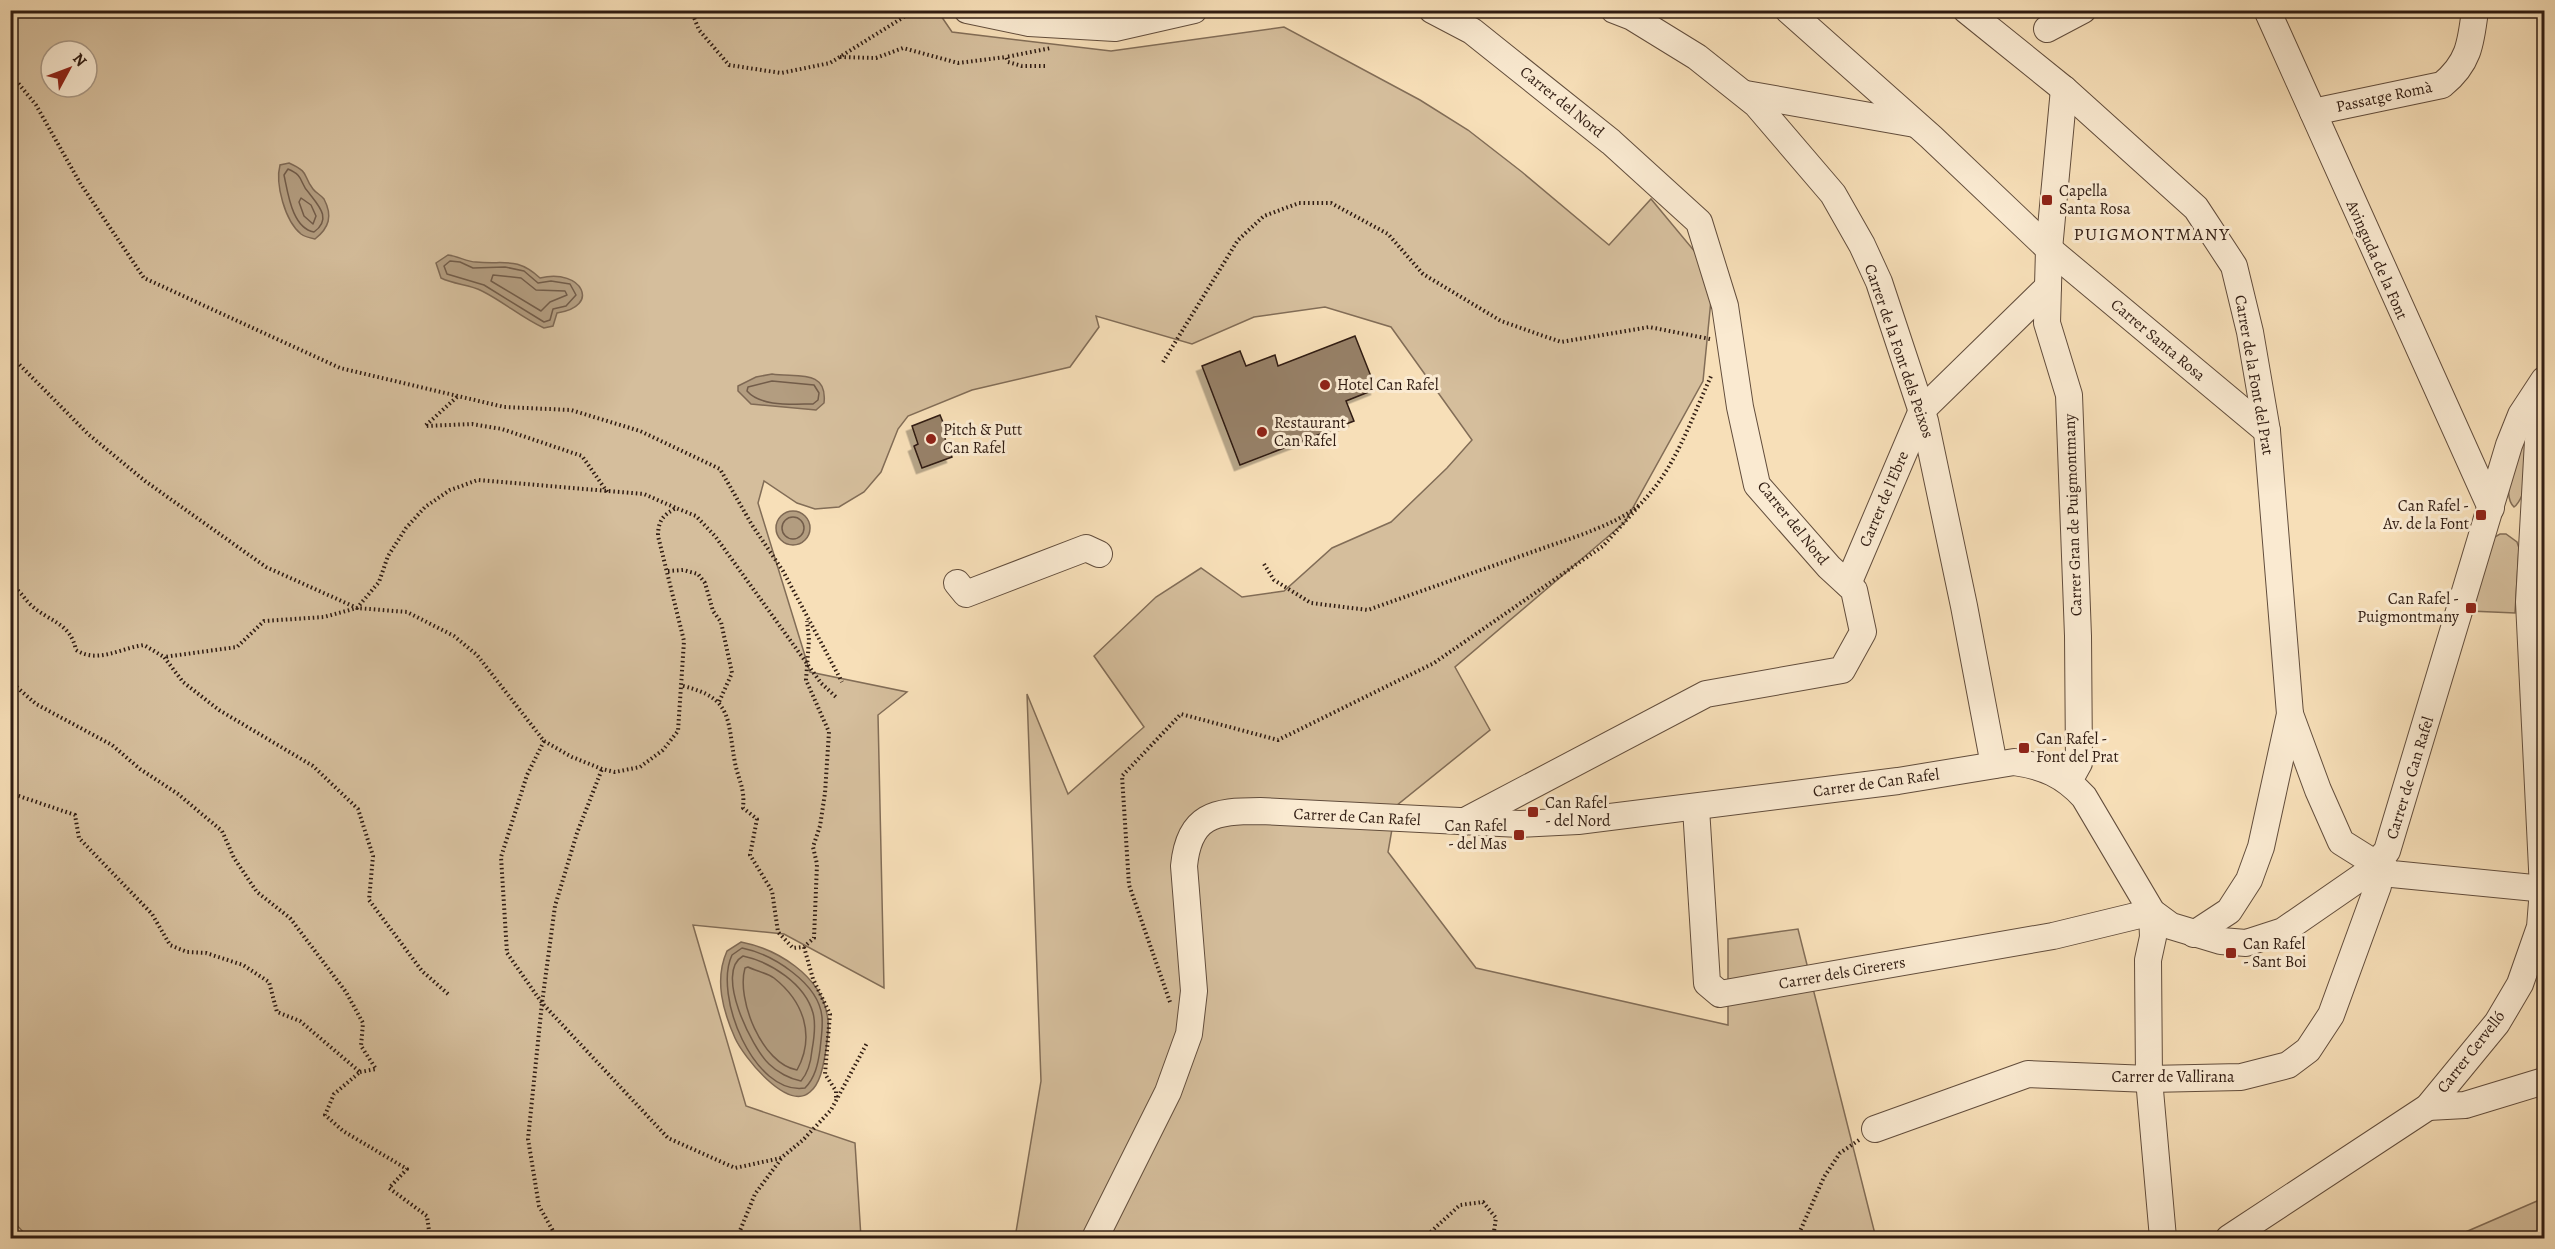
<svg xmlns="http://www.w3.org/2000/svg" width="2555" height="1249" font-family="Alegreya,serif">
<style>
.green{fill:#d5be9c;stroke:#826d57;stroke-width:1.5;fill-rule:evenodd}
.water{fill:#b39d80;stroke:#7f6954;stroke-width:1.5}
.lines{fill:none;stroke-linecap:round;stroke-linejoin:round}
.shore{stroke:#725c49;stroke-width:1.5}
.building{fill:#978168;stroke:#301c12;stroke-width:1.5;filter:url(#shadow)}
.minor-casing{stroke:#624d3c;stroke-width:28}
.path{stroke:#301c12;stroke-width:4;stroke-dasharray:1.5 3;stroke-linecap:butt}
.minor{stroke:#faead1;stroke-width:26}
.poi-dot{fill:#8f2418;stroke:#faead1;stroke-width:2}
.labels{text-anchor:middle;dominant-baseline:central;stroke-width:6;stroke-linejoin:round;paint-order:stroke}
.street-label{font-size:16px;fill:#301c12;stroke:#faead1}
.poi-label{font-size:16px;fill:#301c12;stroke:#faead1;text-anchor:start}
.neighbourhood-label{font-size:18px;letter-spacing:1.5px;fill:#301c12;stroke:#faead1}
</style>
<defs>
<filter id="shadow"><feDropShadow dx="-5.5" dy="5.5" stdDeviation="0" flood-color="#0004"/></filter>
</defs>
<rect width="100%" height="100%" fill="#f7dfb8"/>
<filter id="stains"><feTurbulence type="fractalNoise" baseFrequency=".00333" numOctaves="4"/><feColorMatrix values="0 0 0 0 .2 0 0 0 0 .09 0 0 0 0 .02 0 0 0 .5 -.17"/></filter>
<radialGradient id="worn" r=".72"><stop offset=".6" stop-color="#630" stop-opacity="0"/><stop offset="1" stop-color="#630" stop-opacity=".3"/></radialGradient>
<!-- green -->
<g class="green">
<path d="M 937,10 L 952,32 L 1111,51 L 1284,27 L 1420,100 L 1468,130 L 1522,172 L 1609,245 L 1651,199 L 1696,253 L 1711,300 L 1703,381 L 1625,522 L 1455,667 L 1490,730 L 1396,806 L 1388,852 L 1476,968 L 1728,1025 L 1728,939 L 1798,929 L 1876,1238 L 1015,1238 L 1041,1081 L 1027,694 L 1068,794 L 1144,727 L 1094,656 L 1156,597 L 1201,568 L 1242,597 L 1284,591 L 1332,548 L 1391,522 L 1447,468 L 1472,440 L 1391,327 L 1325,307 L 1254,317 L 1192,344 L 1096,316 L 1099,327 L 1070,367 L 972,390 L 908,416 L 898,429 L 881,472 L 864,492 L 839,507 L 815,509 L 797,503 L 764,481 L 758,503 L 810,672 L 907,692 L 878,715 L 884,988 L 784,934 L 693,925 L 746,1106 L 855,1143 L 861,1238 L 29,1238 L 10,1218 L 10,11 ZM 51,51 L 87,51 L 87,87 L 51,87 Z"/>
<path d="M 2536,409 C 2533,431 2531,494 2514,507 C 2496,490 2528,430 2536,409 Z"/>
<polygon points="2500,534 2506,534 2517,542 2519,548 2515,613 2470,611 2493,538"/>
<polygon points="2544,1198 2544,1238 2453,1238 2454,1237"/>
</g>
<!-- water -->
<g class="water">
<path d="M 289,163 C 311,173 302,175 313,189 C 316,193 321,195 324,199 C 333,216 329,228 315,239 C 310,238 305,237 301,234 C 285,221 275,184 280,165 Z"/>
<path d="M 448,255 C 458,256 467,262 476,262 C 504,265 516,256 540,278 C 583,268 601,307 557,313 L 553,326 L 544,328 C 522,318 504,302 482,291 C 469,284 455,285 441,278 L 436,263 Z"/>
<path d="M 772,374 C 795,378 828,368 824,403 L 816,410 L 751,404 L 738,391 L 738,386 L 756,377 Z"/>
<circle cx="793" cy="528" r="17"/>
<path d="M 741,942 C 777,949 820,975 827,1014 C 830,1027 827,1042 825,1055 C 823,1067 820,1084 810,1092 C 787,1112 743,1056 735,1038 C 723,1011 714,980 727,951 Z"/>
</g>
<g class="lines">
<!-- shore -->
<g class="shore">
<path d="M 288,169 C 305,176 299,183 309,193 C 319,206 332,219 314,232 C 292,228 288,193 284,175 Z"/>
<polygon points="301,198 311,205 316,216 313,224 304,216 299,202"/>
<polygon points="450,261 460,262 473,268 505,267 524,271 538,283 551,281 570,284 576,295 566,306 553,309 550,320 544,322 484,285 447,274 444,266"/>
<polygon points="493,275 521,278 536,290 565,291 567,295 550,302 541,311 491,281"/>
<path d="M 772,381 L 814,385 L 819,393 L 818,400 L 813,404 C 792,404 761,407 747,391 L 748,387 Z"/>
<circle cx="793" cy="528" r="11"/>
<path d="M 742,948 C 772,954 819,983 822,1017 C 823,1028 821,1039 820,1050 C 818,1064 815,1078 805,1088 C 754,1096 713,995 732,955 Z"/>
<path d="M 743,956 C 771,962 805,984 813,1013 C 816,1024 814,1039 812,1050 C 811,1061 808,1073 801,1081 C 790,1079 777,1072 769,1064 C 752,1048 714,972 743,956 Z"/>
<path d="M 748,967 C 756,971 767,973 774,978 C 803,1001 816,1035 797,1070 C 762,1064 736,999 745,968 Z"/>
</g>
</g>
<!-- building -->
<g class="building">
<polygon points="1355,336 1376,389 1346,401 1354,421 1240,465 1202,366 1240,351 1246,366 1275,355 1278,366"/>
<polygon points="940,415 947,432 943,433 952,457 922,468 914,446 918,444 912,426"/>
</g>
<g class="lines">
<!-- minor casing -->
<g class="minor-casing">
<g id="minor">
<polyline points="967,10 1029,23 1115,28 1194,10"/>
<polyline points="1432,10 1472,31 1611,142 1699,222 1725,306 1740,407 1757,485 1829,567 1854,590 1863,632 1842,670 1706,694 1463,822"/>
<polyline points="1614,10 1632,17 1697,57 1756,104 1833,194 1862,245 1879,282 1925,421 1964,606 1994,765"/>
<polyline points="1788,10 1931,137 2049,249 2267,431"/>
<polyline points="1966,10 2064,89 2196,208 2234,266 2250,332 2267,431 2290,714 2261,847 2249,880 2229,911 2194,934"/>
<polyline points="2267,10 2491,508"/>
<polyline points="2047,29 2083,10"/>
<polyline points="2064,89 2049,249 2047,323 2069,395 2078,636 2079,763 2069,781"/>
<polyline points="1746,94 1915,124"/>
<path d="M 2313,112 L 2442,85 C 2469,63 2471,43 2475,10"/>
<polyline points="957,583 966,594 1086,548 1099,554"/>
<polyline points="1848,584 1922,410 2048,287"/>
<polyline points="2290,714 2318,790 2341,842 2392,874 2544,889"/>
<polyline points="1696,808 1707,983 1720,994 2053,936 2152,912"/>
<polyline points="2152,912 2153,937 2148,960 2149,1079 2163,1238"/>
<polyline points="2428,1107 2465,1105 2544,1081"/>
<polyline points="1875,1129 2028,1074 2149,1079 2241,1077 2288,1065 2308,1050 2331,1015 2378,886 2378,864"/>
<path d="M 1095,1238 L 1168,1092 L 1189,1034 L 1194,991 L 1184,866 C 1189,815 1214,811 1260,811 L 1520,824 L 1578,821 L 1898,781 L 2014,762 C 2043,766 2064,775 2084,797 L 2152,912 L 2171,926 L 2221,941 L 2246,943 L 2283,931 L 2367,873 L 2387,851 L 2509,445 L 2521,415 L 2544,380"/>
<polyline points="2229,1238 2428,1107 2497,1023 2520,984 2540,927 2543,889 2529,602 2539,423 2544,404"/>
</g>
</g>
<!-- path -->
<g class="path">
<polyline points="691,10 699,30 729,65 781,73 830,63 915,10"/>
<polyline points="840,57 876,58 903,48 958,63 1006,57"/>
<polyline points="1045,66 1022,66 1008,62 1006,57 1051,48"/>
<polyline points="10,73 36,105 80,183 144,278 340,368 504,407 571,410 640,431 720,469 752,525 783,571 842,682"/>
<path d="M 10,355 L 88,434 L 145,481 L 266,567 L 357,608 L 407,612 L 454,636 L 477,655 L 544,741 L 572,757 L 602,769 L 615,772 L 640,767 L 663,750 L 678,731 L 684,641 L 658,536 C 658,521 663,515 676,508 L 696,516 L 715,536 L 821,683 L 837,698"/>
<polyline points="1163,362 1238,240 1264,216 1299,203 1331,203 1388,234 1423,274 1501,321 1561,342 1649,327 1710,339"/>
<polyline points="457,397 425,426 472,424 502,429 582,456 608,493"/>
<path d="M 1264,564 L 1274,580 L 1311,603 L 1368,610 L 1586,533 C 1606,525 1632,515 1646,498 C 1677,464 1693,415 1712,374"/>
<polyline points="668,571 683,570 698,574 705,583 713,611 721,622 732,673 719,702"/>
<path d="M 10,586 C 21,590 23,598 31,605 C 49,622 70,622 76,650 C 98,664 120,648 144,645 L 164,657"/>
<polyline points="10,681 36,704 112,745 140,769 178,794 222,831 234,858 257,892 290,918 346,992 363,1023 361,1046 376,1069 360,1072"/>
<path d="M 683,686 C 733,698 727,719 735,763 C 739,782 745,788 743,808 L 757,819 L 750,855 L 772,891 L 778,932 L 793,948 L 804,947 L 814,938 L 817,864 L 813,847 L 820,826 L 825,793 L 829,732 L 806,680 L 809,640 L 807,621"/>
<polyline points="544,741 527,775 501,857 507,953 542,1003 668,1138 735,1168 781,1158 803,1140 831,1110 867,1043"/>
<polyline points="10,793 75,815 79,838 152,914 170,945 187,952 206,953 243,965 269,982 277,1012 300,1021 360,1072 334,1094 325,1115 343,1131 407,1169 389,1188 427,1216 430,1238"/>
<polyline points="804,947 813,979 830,1014 825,1074 836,1091 836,1099"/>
<polyline points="448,994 422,971 369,900 373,856 358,809 313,766 219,710 183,682 164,657 237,647 264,621 324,617 357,608 379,582 388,556 406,528 425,507 450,490 478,480 644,494 676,508"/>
<polyline points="1170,1002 1129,885 1122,776 1181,714 1278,740 1434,663 1603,546 1639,506"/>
<polyline points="557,1238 539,1206 528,1139 542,1003 555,906 577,833 602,769"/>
<polyline points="737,1238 755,1194 781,1159"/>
<polyline points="1424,1238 1460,1205 1483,1202 1496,1218 1493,1238"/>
<polyline points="1797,1238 1824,1177 1840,1153 1859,1140"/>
</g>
<!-- minor -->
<use href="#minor" class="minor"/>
</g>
<!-- markers -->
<g class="poi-dot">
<rect x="2041" y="194" width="12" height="12" rx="3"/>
<circle cx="1325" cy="385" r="6"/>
<circle cx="1262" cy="432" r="6"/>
<circle cx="931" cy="439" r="6"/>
<rect x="2475" y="509" width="12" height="12" rx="3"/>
<rect x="2465" y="602" width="12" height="12" rx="3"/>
<rect x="2018" y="742" width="12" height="12" rx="3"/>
<rect x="1527" y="806" width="12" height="12" rx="3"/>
<rect x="1513" y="829" width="12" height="12" rx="3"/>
<rect x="2225" y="947" width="12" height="12" rx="3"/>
</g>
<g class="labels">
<!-- street labels -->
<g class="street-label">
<text transform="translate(2384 97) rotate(-12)">Passatge Romà</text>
<text transform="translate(1562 102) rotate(39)">Carrer del Nord</text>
<text transform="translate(2377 260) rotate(66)">Avinguda de la Font</text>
<text transform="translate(2158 340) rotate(40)">Carrer Santa Rosa</text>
<text transform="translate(1899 351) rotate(71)">Carrer de la Font dels Peixos</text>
<text transform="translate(2254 375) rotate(80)">Carrer de la Font del Prat</text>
<text transform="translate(1884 499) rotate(-67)">Carrer de l'Ebre</text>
<text transform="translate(2073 515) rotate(-92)">Carrer Gran de Puigmontmany</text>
<text transform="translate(1793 523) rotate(51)">Carrer del Nord</text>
<text transform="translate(2410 778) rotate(-73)">Carrer de Can Rafel</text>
<text transform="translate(1876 783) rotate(-8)">Carrer de Can Rafel</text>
<text transform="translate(1357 817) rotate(3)">Carrer de Can Rafel</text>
<text transform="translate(1842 973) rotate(-10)">Carrer dels Cirerers</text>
<text transform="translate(2471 1052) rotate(-52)">Carrer Cervelló</text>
<text x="2173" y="1077">Carrer de Vallirana</text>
</g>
<!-- poi labels -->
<g class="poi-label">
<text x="2059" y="191">Capella<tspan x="2059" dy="18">Santa Rosa</tspan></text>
<text x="1337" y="385">Hotel Can Rafel</text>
<text x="1274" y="423">Restaurant<tspan x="1274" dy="18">Can Rafel</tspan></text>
<text x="943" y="430">Pitch &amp; Putt<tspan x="943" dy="18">Can Rafel</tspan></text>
<text x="2469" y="506" text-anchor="end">Can Rafel -<tspan x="2469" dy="18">Av. de la Font</tspan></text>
<text x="2459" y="599" text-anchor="end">Can Rafel -<tspan x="2459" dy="18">Puigmontmany</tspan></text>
<text x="2036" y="739">Can Rafel -<tspan x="2036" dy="18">Font del Prat</tspan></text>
<text x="1545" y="803">Can Rafel<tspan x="1545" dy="18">- del Nord</tspan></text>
<text x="1507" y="826" text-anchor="end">Can Rafel<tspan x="1507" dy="18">- del Mas</tspan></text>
<text x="2243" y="944">Can Rafel<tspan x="2243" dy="18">- Sant Boi</tspan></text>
</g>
<!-- neighbourhood labels -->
<g class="neighbourhood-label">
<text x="2152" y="234">PUIGMONTMANY</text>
</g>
</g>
<!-- margin -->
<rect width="2555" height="1249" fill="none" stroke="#f7dfb8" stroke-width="36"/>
<rect x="12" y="12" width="2531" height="1225" fill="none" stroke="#301c12" stroke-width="3"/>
<rect x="18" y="18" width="2519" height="1213" fill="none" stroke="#301c12" stroke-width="1.5"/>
<!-- north arrow -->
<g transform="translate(69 69) rotate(49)"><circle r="28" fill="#faead1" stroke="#a99885" stroke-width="1.5"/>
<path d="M0-4.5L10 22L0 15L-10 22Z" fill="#8f2418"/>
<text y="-9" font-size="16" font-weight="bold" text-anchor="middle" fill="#301c12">N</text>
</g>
<rect width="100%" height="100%" filter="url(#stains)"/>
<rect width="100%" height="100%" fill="url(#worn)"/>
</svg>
